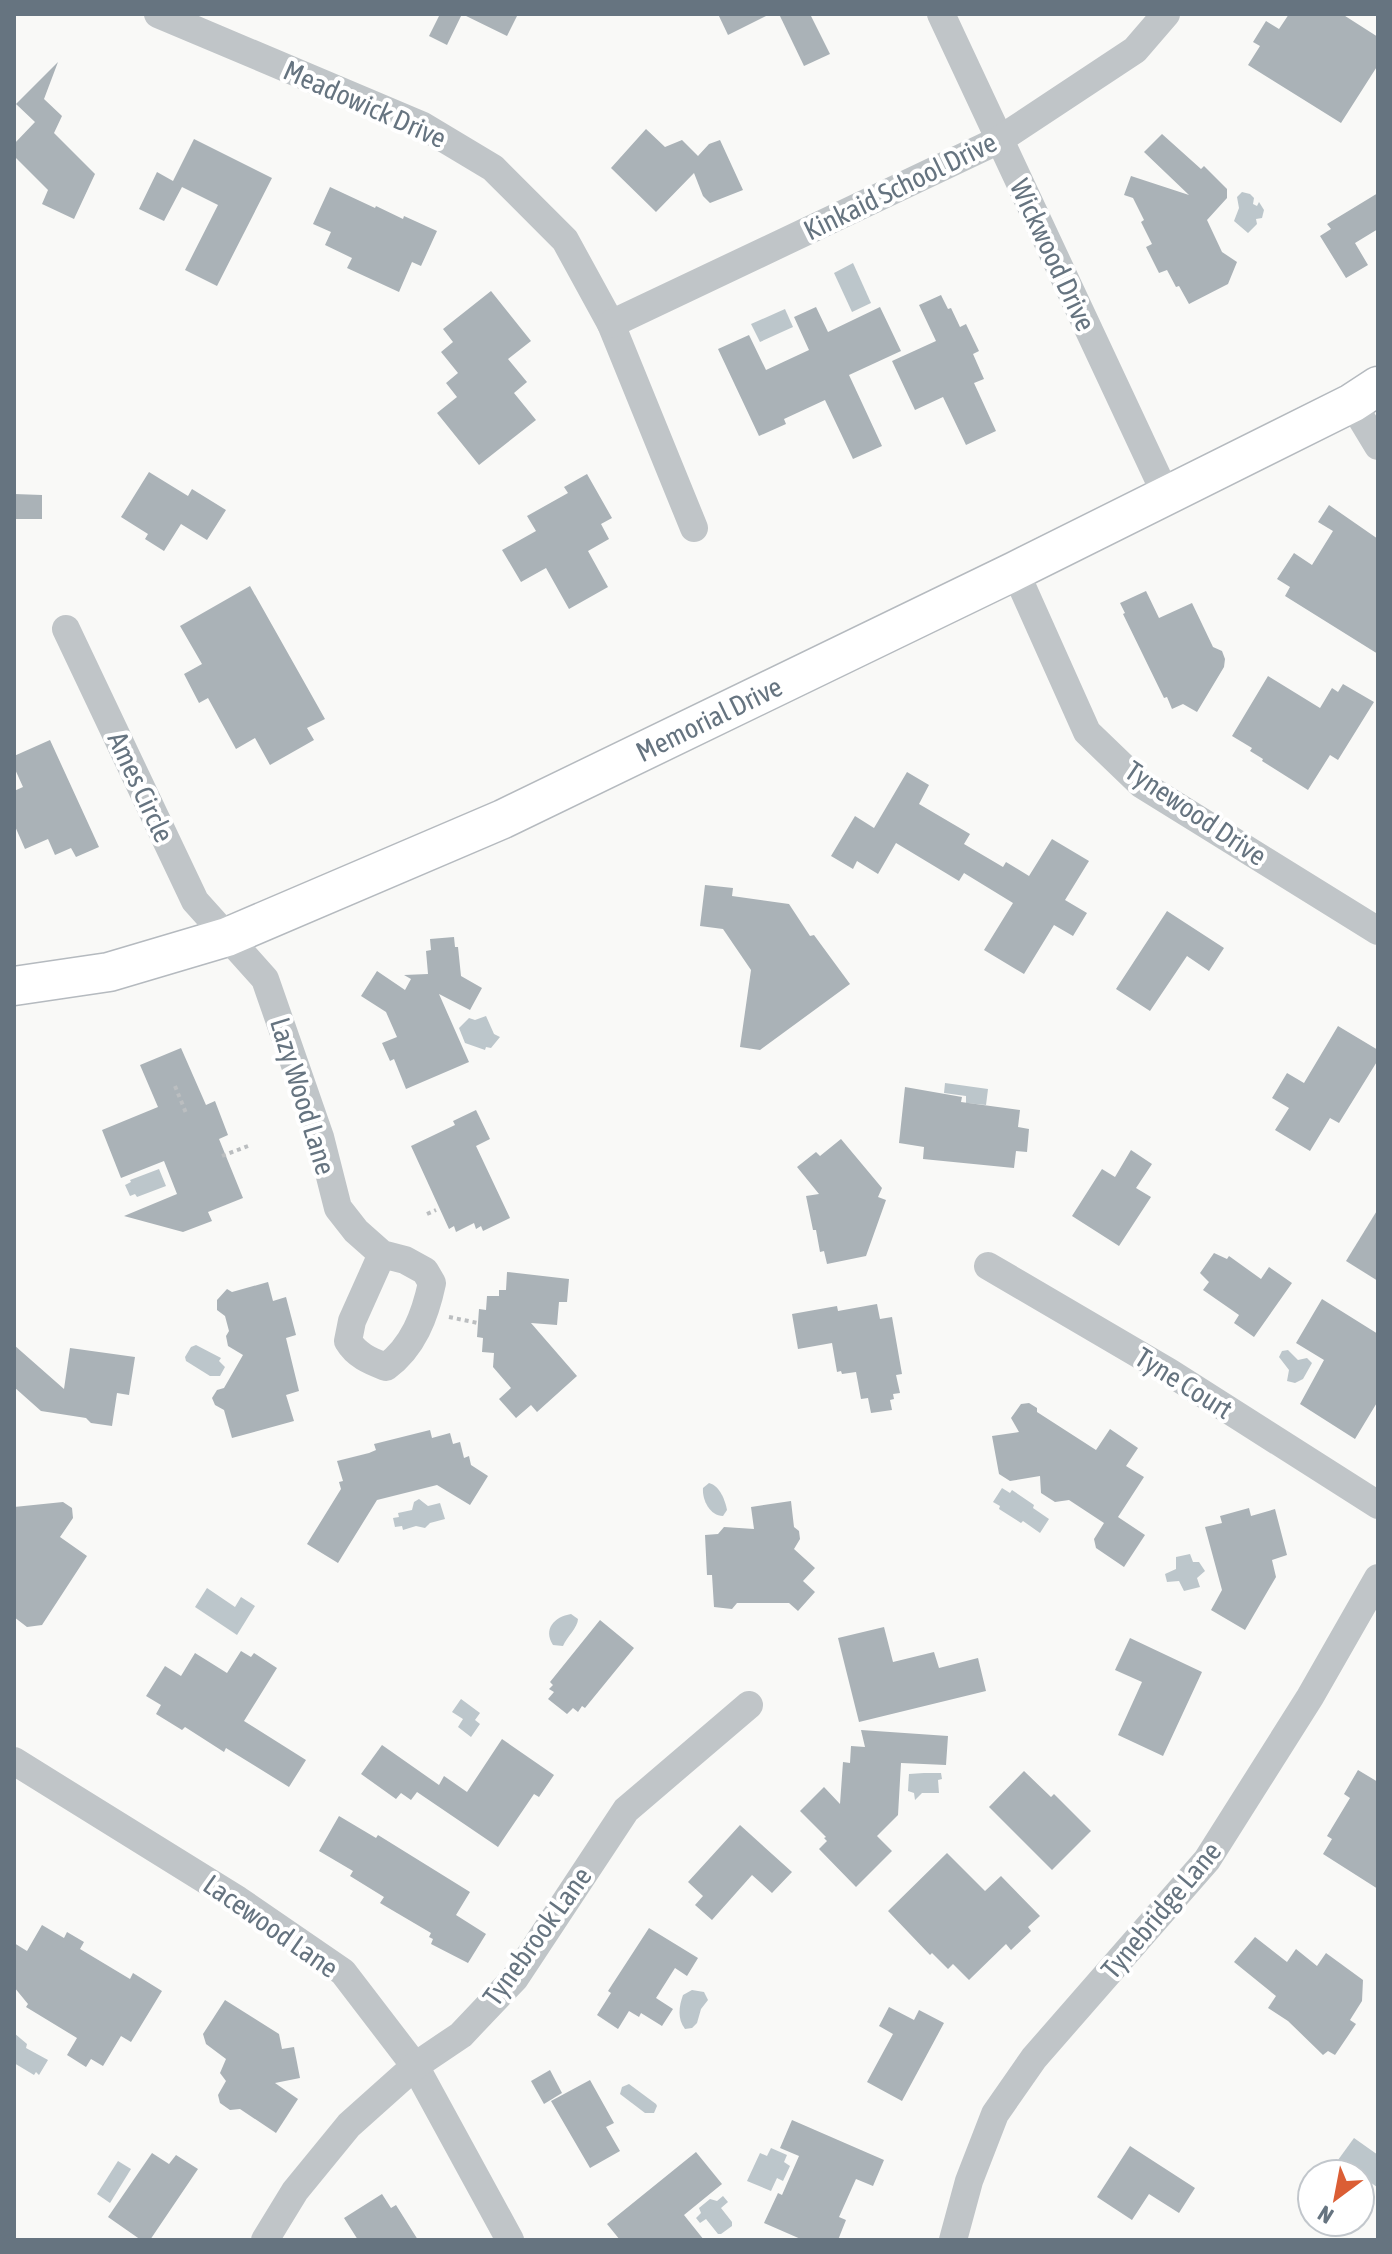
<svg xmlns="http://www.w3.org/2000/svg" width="1392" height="2254" font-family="'Asap Condensed',sans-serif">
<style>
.water{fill:#bcc6cb}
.building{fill:#aab2b7}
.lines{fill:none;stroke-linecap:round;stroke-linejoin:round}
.secondary-casing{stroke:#b5babf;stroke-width:41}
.path{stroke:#bbbec0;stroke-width:4;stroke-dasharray:4 4;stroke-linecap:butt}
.street{stroke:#c0c5c8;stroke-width:28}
.secondary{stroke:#fff;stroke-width:38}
.labels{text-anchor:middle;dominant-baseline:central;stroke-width:8;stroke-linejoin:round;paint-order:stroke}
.street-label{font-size:28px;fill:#667480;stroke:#fff}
</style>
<rect width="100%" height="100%" fill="#f9f9f7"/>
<!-- water -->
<g class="water">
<polygon points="1242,192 1250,194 1254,198 1253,204 1257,206 1259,202 1264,210 1262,218 1256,219 1257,224 1248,233 1234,221 1239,208 1237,197"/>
<polygon points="853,263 871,303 852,312 834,273"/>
<polygon points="785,309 793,327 760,342 751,324"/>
<polygon points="486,1016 494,1034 500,1037 491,1048 486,1047 485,1050 465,1043 459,1028 469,1018 475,1020"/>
<polygon points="945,1083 988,1089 986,1105 966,1103 966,1096 944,1093"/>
<polygon points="159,1169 166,1186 137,1197 135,1194 130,1196 125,1185 131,1182 130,1180"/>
<polygon points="196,1345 221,1358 219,1361 225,1367 220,1376 210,1376 186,1361 185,1357 191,1347"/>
<polygon points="1288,1350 1298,1360 1307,1358 1312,1363 1303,1379 1295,1383 1287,1381 1289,1370 1279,1357 1282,1351"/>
<path d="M 709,1483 C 720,1486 725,1500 727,1510 L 723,1516 C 710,1516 702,1500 703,1488 Z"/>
<polygon points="1002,1488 1010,1493 1012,1490 1034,1505 1033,1508 1049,1519 1040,1533 1023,1521 1021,1523 999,1509 1000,1506 993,1502"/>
<polygon points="419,1499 428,1506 440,1503 445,1519 430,1523 425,1528 416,1526 403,1530 402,1526 395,1527 393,1518 399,1517 398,1513 412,1510 414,1502"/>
<polygon points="1190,1554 1193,1562 1199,1562 1205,1571 1197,1578 1200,1587 1184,1591 1179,1581 1167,1582 1165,1574 1176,1569 1176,1557"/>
<polygon points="207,1588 235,1607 241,1597 255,1606 237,1635 195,1607"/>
<path d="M 571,1614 L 578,1619 C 578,1627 567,1637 563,1646 L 553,1645 C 543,1629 554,1617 571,1614 Z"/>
<polygon points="461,1699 480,1713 475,1720 480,1724 471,1737 458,1727 463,1719 452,1712"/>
<polygon points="924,1773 941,1773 942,1779 938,1780 939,1793 922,1793 915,1800 914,1793 908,1791 909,1774"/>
<path d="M 692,1990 L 704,1992 L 708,2000 L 701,2009 L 697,2023 L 692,2028 L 685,2029 C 677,2019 679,2006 683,1995 Z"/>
<polygon points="14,2033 27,2044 26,2048 48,2060 39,2075 36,2072 34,2075 14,2063"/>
<polygon points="629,2084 656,2104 657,2106 654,2113 645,2113 620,2094 622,2087"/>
<polygon points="1354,2138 1378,2155 1377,2187 1338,2160"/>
<polygon points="771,2148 787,2155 784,2162 790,2166 783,2181 777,2178 771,2191 747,2181 760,2153 767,2156"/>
<polygon points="118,2161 131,2169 110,2203 97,2194"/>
<polygon points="723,2196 728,2202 721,2208 732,2222 732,2226 721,2234 718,2234 706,2219 700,2223 696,2218 701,2213 699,2208 710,2199 717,2201"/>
</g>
<!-- building -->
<g class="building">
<polygon points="440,14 518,14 507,36 462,14 447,45 429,36"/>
<polygon points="718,14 770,14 728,35"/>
<polygon points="779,14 810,14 830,54 804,66"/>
<polygon points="1289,14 1342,14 1378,37 1378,65 1341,123 1248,65 1260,46 1253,42 1266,21 1279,29"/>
<polygon points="58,62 44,99 62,116 54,133 95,174 74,219 42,204 48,190 14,156 14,144 35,122 16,104"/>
<polygon points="646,129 665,147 682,140 698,156 709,144 720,140 743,190 710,203 703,196 694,173 656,212 611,168"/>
<polygon points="1162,134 1201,169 1204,166 1227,189 1227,198 1207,220 1222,252 1237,262 1228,284 1189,304 1179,286 1176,287 1167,270 1159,273 1146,247 1152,244 1141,222 1144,220 1133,198 1124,195 1131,176 1189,195 1144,152"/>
<polygon points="194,139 272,178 217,286 185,270 218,205 182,187 164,221 139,209 157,172 173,181"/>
<polygon points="330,187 375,208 376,206 403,219 404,216 437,231 421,266 412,262 399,292 347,268 352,258 325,245 331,232 313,224"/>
<polygon points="1378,193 1378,229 1355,243 1368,265 1346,278 1320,236 1331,229 1327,224"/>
<polygon points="491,291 531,341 508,359 527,382 514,393 536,420 479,465 437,413 457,397 446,383 458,373 441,352 453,342 443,329"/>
<polygon points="941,295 948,309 951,308 960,327 966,324 979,351 973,354 984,379 974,383 996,431 966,445 943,397 915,410 892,361 936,341 919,305"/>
<polygon points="816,307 828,332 880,307 901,351 849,375 882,446 853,459 825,400 784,419 786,424 759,436 718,349 749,335 766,370 809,350 794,317"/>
<polygon points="149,472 188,496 192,489 226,510 207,540 181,524 164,551 145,539 148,534 121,517"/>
<polygon points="587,474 612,518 601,524 609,539 588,551 608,587 569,609 546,568 521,582 502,550 536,531 527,516 568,493 564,487"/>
<polygon points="14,494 42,495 42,519 14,519"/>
<polygon points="1329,505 1378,539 1378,654 1285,596 1290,587 1277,579 1294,553 1312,565 1333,531 1318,522"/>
<polygon points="250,586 325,719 307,728 314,740 270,765 255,738 236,749 208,698 199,703 184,674 202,664 180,626"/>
<polygon points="1146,591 1159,618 1192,603 1213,647 1222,651 1225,659 1224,667 1197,712 1183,704 1172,709 1167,697 1164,698 1123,614 1125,613 1120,603"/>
<polygon points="1268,676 1320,708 1332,688 1338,692 1343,684 1374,702 1338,760 1330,755 1308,790 1262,761 1263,759 1250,751 1252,748 1232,736"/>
<polygon points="50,740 99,847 76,857 71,848 55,855 48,839 25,849 14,824 14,791 23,787 14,767 14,756"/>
<polygon points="907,772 929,785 919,804 970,834 964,844 1003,867 1006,862 1029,876 1052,839 1089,861 1065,900 1087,913 1073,936 1054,925 1024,974 984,950 1013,903 964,873 959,881 896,843 878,874 857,861 853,869 831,856 855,816 874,828"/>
<polygon points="705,885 733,888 732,896 789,904 810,936 814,935 850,984 760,1050 740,1047 751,970 723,929 700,926"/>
<polygon points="1167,911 1224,948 1209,971 1187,956 1150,1011 1116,989"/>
<polygon points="454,937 455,947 458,947 461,976 482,988 470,1010 439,994 469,1062 406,1089 394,1059 390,1061 382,1043 397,1037 386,1012 361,996 377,971 405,990 411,979 404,975 428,974 426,951 431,950 430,939"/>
<polygon points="1338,1026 1378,1050 1378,1060 1339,1123 1330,1118 1310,1151 1275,1130 1289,1108 1272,1098 1287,1073 1304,1083"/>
<polygon points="181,1048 206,1105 215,1101 228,1135 219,1139 243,1198 208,1212 212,1221 183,1232 124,1216 177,1194 164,1161 121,1178 102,1130 158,1107 140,1065"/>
<polygon points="905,1087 962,1097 961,1102 1020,1110 1018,1127 1029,1129 1027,1152 1016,1151 1014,1168 923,1159 924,1147 899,1143"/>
<polygon points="476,1110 490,1139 476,1146 510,1218 483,1231 481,1226 476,1229 474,1223 456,1232 454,1226 449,1229 411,1146 455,1125 453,1121"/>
<polygon points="841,1139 882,1188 878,1197 886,1200 866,1256 827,1264 824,1251 820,1252 816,1230 813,1230 806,1196 819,1194 797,1167 816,1152 820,1156"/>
<polygon points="1131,1150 1152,1164 1136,1188 1151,1197 1119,1246 1072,1216 1102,1169 1115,1177"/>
<polygon points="1378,1209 1378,1281 1346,1261"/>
<polygon points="1214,1253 1227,1259 1229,1256 1261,1279 1269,1267 1292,1283 1254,1337 1234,1323 1239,1315 1203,1290 1209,1282 1200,1273"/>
<polygon points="507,1272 569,1279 567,1302 559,1302 557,1325 531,1323 577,1376 537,1412 531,1405 516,1418 499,1399 511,1388 493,1367 494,1353 482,1352 483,1338 477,1337 479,1309 486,1310 487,1296 499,1296 499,1290 506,1290"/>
<polygon points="268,1282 273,1301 286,1297 296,1335 286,1338 299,1391 286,1395 294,1421 232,1438 224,1410 215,1405 212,1398 217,1390 224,1388 243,1355 228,1346 226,1336 229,1331 225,1316 217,1310 217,1300 227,1289 232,1292"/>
<polygon points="1322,1299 1378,1334 1378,1401 1355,1439 1300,1404 1324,1360 1296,1343"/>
<polygon points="877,1304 880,1319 892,1317 902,1374 896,1375 900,1393 893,1394 894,1399 890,1400 892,1410 871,1413 868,1398 861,1399 856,1372 842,1374 841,1371 837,1372 832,1343 798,1349 792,1314 837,1306 838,1311"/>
<polygon points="14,1345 64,1389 70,1348 135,1357 129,1395 117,1393 112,1426 91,1423 86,1418 41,1411 14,1387"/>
<polygon points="1029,1403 1037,1408 1037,1412 1096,1450 1110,1429 1138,1448 1126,1466 1144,1477 1118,1517 1145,1535 1124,1567 1096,1548 1094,1539 1104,1523 1069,1500 1055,1502 1041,1493 1040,1476 1010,1481 999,1474 992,1436 1019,1432 1011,1418 1021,1404"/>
<polygon points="430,1430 432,1438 450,1433 453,1444 460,1442 464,1458 469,1456 471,1465 488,1476 470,1505 437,1485 377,1500 338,1563 307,1544 341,1489 339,1482 343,1481 337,1461 369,1453 376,1450 374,1444"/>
<polygon points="791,1501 794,1527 799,1531 800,1539 794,1549 815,1568 803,1581 815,1592 798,1611 789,1603 737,1603 732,1609 714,1607 712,1575 707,1575 705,1535 718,1534 724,1527 754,1529 751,1507"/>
<polygon points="63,1502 72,1508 73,1518 60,1537 87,1556 42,1625 27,1627 14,1617 14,1507"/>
<polygon points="1249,1508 1251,1516 1275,1509 1287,1555 1272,1560 1276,1577 1245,1630 1211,1610 1222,1590 1205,1527 1222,1523 1220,1516"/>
<polygon points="600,1620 634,1648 585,1708 582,1706 578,1712 573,1708 567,1714 548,1699 554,1692 549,1689 553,1685 550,1682"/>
<polygon points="884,1627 893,1662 934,1652 939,1668 978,1658 986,1691 859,1722 838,1638"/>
<polygon points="1130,1638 1202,1672 1163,1756 1118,1735 1142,1682 1115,1670"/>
<polygon points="241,1651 251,1657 254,1653 277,1668 244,1721 306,1760 289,1787 226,1748 224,1752 185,1727 182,1730 156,1714 161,1705 146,1696 165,1666 181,1676 195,1653 227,1673"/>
<polygon points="861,1730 948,1736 946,1765 901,1763 898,1815 877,1836 892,1851 856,1887 819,1849 827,1841 824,1838 826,1837 800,1811 824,1787 840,1804 843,1762 850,1763 851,1746 865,1747"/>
<polygon points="502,1739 554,1775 539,1797 534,1794 498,1847 417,1792 411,1800 401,1793 396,1799 361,1774 382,1745 439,1785 444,1776 467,1792"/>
<polygon points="1358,1770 1378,1782 1378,1889 1323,1854 1332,1839 1327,1836 1350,1798 1344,1794"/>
<polygon points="1024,1771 1051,1797 1054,1794 1091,1831 1052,1870 989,1807"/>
<polygon points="339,1816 376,1838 378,1835 470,1892 456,1915 486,1934 468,1963 431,1944 433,1939 429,1937 431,1933 380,1903 384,1897 350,1876 353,1871 319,1851"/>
<polygon points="740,1825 792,1872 772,1893 752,1875 712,1920 695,1905 703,1896 688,1882"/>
<polygon points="947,1853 985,1891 1001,1876 1040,1916 1028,1927 1031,1931 1011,1950 1006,1944 969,1980 953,1964 948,1969 932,1953 930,1955 888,1911"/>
<polygon points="42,1925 64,1938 67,1932 84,1942 80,1949 130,1979 133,1973 162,1991 131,2042 121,2036 103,2066 91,2059 86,2067 67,2055 77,2038 26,2007 28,2004 14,1987 14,1943 27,1951"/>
<polygon points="649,1928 698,1958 687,1976 675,1968 656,1998 673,2009 662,2026 641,2013 639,2017 629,2011 618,2029 597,2015 611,1993 608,1991"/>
<polygon points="1255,1937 1287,1962 1296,1949 1317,1966 1326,1953 1363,1980 1362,2001 1350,2020 1356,2024 1335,2055 1328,2051 1323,2055 1288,2021 1268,2008 1276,1996 1234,1962"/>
<polygon points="225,2000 279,2034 282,2049 294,2047 300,2078 275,2083 298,2099 276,2133 240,2109 230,2110 220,2103 218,2095 226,2081 220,2073 226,2059 206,2044 203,2034"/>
<polygon points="889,2007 914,2020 919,2010 944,2023 902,2101 867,2082 893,2034 879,2026"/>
<polygon points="550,2070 562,2093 544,2104 531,2081"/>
<polygon points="590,2080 614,2123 606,2127 620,2151 590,2168 551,2101"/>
<polygon points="792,2120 884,2160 873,2186 856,2179 839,2217 846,2220 838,2240 803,2240 764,2223 778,2193 782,2195 799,2156 780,2148"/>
<polygon points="1130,2146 1195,2188 1179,2213 1149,2194 1132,2220 1097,2197"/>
<polygon points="696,2152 722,2184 684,2215 704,2240 620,2240 607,2224"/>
<polygon points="152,2153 169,2164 176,2155 198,2169 150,2240 141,2240 108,2217"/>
<polygon points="382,2194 391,2208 396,2205 418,2240 358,2240 344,2218"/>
</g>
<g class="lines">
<!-- secondary casing -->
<g class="secondary-casing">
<polyline id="secondary" points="14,986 109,972 227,937 503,819 1015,571 1352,403 1378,386"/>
</g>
<!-- path -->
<g class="path">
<polyline points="175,1086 186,1113"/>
<polyline points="222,1156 248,1146"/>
<polyline points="427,1214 436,1210"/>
<polyline points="449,1317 478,1323"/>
</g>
<!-- street -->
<g class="street">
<polyline points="158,14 423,126 493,168 565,240 611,324 694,528"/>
<polyline points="941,14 1166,495"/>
<polyline points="611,324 999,140 1135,50 1166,14"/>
<polyline points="1352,403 1378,446"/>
<polyline points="1015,571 1087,732 1141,784 1378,931"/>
<path d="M 66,629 L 195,901 L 265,979 L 320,1137 L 338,1208 L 356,1231 L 382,1254 L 405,1260 L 425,1271 L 432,1283 C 425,1316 413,1347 386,1367 C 371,1361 357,1356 348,1341 L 352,1321 L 382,1254"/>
<polyline points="988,1266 1169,1372 1378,1505"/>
<polyline points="14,1761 238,1900 343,1972 415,2066 510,2240"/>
<polyline points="265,2240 295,2191 349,2125 415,2066 461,2035 515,1978 626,1810 749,1705"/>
<polyline points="953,2240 969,2181 995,2114 1034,2058 1207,1860 1310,1697 1378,1578"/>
</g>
<!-- secondary -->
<use href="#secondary" class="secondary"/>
</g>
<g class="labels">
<!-- street labels -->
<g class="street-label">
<text transform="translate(365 104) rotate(24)">Meadowick Drive</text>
<text transform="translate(900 186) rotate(-26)">Kinkaid School Drive</text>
<text transform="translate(1053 255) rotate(65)">Wickwood Drive</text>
<text transform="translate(709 719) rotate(-26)">Memorial Drive</text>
<text transform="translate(141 787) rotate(65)">Ames Circle</text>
<text transform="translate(1196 813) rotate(34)">Tynewood Drive</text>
<text transform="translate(303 1096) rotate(73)">Lazy Wood Lane</text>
<text transform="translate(1184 1383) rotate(32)">Tyne Court</text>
<text transform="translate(1161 1910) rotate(-50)">Tynebridge Lane</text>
<text transform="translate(271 1926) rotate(35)">Lacewood Lane</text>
<text transform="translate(537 1936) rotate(-54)">Tynebrook Lane</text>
</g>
</g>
<!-- border -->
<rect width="1392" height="2254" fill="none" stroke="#667480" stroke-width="32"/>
<!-- north arrow -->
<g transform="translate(1336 2198) rotate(212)"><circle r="38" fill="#ffffff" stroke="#c2c7cc" stroke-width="2"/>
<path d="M0-6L14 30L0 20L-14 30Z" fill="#db5e35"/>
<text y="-12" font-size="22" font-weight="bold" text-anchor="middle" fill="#667480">N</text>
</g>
</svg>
